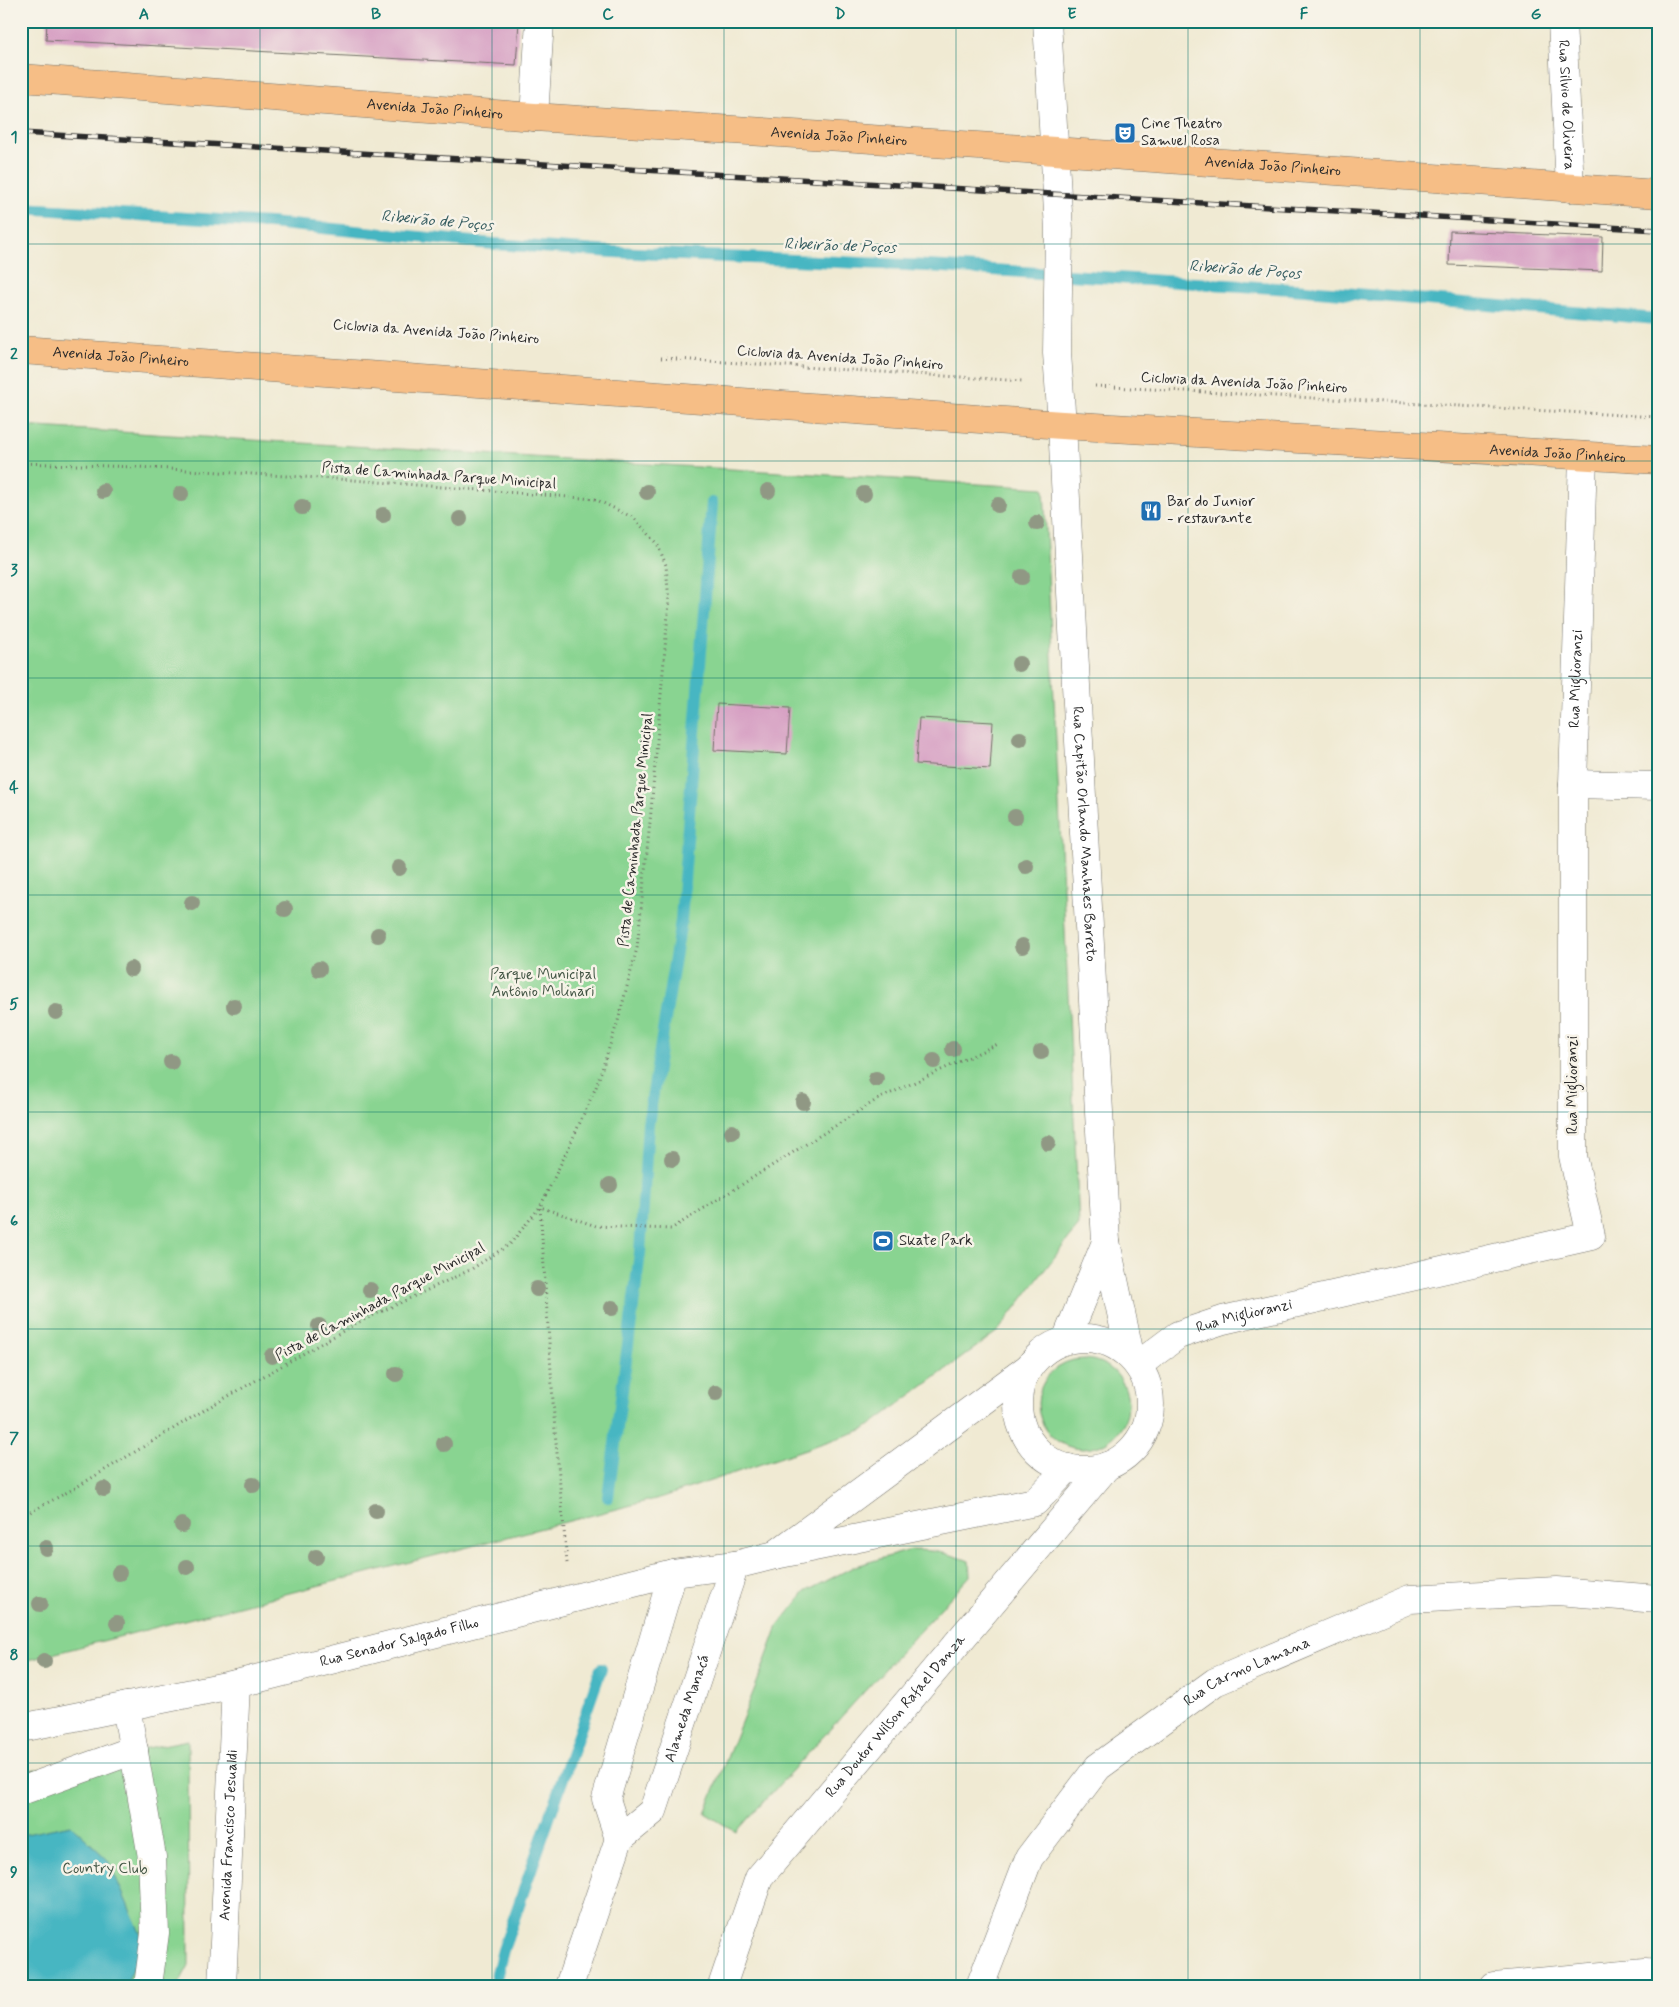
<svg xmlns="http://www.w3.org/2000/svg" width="1679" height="2007" font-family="Mynerve,sans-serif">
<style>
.green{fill:#89d491;stroke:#5a805e}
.water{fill:#47b6c2;stroke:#397076}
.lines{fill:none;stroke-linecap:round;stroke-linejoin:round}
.stream{stroke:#47b6c2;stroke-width:12}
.building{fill:#d69ec2}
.minor-casing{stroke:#706e66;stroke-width:29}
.major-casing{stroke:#706e66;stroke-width:29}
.path{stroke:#706e66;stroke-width:3;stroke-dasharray:1 4;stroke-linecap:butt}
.minor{stroke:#fff;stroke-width:28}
.major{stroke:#f6be86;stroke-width:28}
.rail-casing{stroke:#2b2b2b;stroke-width:5.5}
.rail{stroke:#f7f3e8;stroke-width:4;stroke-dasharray:11;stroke-linecap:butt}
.tree{fill:#909884}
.grid{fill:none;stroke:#0f766e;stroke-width:1;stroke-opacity:0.55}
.labels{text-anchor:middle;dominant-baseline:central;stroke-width:5;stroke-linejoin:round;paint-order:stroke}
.street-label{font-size:15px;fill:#2b2b2b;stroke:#f7f3e8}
.poi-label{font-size:15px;fill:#2b2b2b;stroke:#f7f3e8;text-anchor:start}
.park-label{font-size:15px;fill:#425544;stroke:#f7f3e8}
.water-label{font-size:16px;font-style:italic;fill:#355c60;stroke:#f7f3e8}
.neatline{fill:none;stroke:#0f766e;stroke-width:2}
.grid-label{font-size:16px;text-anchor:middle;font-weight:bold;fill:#0f766e}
</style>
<rect width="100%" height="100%" fill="#f7f3e8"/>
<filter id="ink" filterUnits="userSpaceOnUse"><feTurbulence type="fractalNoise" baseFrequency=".02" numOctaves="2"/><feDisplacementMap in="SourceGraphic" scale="10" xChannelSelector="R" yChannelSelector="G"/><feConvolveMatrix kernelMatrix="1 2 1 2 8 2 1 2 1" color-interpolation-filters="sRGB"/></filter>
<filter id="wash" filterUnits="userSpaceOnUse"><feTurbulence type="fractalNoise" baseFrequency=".0096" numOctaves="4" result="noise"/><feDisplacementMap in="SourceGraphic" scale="20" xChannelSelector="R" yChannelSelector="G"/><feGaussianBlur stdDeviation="1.12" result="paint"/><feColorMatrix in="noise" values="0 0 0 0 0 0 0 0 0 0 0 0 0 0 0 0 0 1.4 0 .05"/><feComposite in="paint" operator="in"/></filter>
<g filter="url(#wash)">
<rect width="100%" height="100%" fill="#f0ead3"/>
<!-- green -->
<g class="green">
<polygon points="21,426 1044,488 1079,1225 998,1331 865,1429 663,1497 21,1662"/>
<circle cx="1083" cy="1404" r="45"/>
<path d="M 911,1550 C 933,1550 949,1553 969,1561 L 970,1576 L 736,1832 L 705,1813 L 758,1680 L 778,1626 L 805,1592 L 855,1566 Z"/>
<polygon points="188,1740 189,1965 178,1986 21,1986 21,1773"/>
</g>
<!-- water -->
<polygon class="water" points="71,1825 108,1860 145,1944 125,1986 21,1986 21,1835"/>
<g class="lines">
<!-- stream -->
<g class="stream">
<polyline points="21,208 269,223 494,244 614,252 928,266 1306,290 1658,319"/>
<polyline points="608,1497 640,1253 648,1124 681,921 712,503"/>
<polyline points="494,1986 503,1950 601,1669"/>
</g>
</g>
<g id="blocks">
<!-- building -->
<g class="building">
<polygon points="47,21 519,21 516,65 46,40"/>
<polygon points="1450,231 1603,237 1602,271 1449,265"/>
<polygon points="717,704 790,708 787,754 714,750"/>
<polygon points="919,718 993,722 990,769 916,764"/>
</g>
</g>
</g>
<g filter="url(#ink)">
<use href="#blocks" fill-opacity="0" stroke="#706e66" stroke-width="1"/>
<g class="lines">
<!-- minor casing -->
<g class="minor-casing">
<g id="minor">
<path id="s1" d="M 1047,21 L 1059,230 L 1057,353 L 1062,425 L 1106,1242"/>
<path id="s2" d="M 1562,21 L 1570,188"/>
<polyline points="534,117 540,21"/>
<polyline points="1573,784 1658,786"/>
<circle cx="1084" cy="1404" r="66"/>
<polyline points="1066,1340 1106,1242 1130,1355"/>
<path id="s3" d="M 1138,1365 L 1178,1335 L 1223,1320 L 1591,1236 L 1573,1156 L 1573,784 L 1583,456"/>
<polyline points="1028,1368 775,1555 1035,1502 1068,1468"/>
<path id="s4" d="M 673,1573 L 606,1799 L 619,1839 L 653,1811 L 735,1565"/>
<polyline points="126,1706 152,1857 155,1933 148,1986"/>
<path id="s5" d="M 21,1728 L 236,1684 L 673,1573 L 735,1565 L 775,1555"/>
<polyline points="21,1791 134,1750"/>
<path id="s6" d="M 222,1986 L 236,1684"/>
<polyline points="569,1986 619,1839"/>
<path id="s7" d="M 722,1986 L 759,1878 L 1107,1466"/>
<path id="s8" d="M 980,1986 L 1029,1858 L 1098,1767 L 1215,1682 L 1410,1599 L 1557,1591 L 1658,1599"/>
<polyline points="1494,1986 1645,1972 1658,1973"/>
</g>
</g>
<!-- major casing -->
<g class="major-casing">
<g id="major">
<path id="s9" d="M 21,78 L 534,117 L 1055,151 L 1658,194"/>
<path id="s10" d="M 21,350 L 1062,425 L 1658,460"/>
</g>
</g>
<!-- path -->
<g class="path">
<polyline points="661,358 1023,381"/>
<polyline points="1095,386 1658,417"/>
<polyline points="21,463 136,467 353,480 595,499 634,518 657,543 666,565 669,602 650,822 637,948 618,1021 596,1087 568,1149 540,1207 510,1244 470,1270 357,1323 211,1406 75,1488 21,1517"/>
<polyline points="567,1563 555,1431 540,1207 596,1226 671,1229 878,1099 1000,1043"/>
</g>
<!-- minor -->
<use href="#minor" class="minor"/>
<!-- major -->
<use href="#major" class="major"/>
<!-- rail casing -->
<g class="rail-casing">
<polyline id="rail" points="21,133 1658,230"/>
</g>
<!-- rail -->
<use href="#rail" class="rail"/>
</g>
<!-- trees -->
<g class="tree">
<circle cx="103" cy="491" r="8"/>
<circle cx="768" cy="491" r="8"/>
<circle cx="647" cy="492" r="8"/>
<circle cx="181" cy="494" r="8"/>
<circle cx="864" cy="494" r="8"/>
<circle cx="998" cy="505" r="8"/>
<circle cx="302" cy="507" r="8"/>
<circle cx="383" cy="515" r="8"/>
<circle cx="460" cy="519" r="8"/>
<circle cx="1037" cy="523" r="8"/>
<circle cx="1022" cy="577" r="8"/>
<circle cx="1019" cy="664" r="8"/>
<circle cx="1020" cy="739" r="8"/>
<circle cx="1015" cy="817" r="8"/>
<circle cx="1026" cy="866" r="8"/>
<circle cx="399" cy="868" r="8"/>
<circle cx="192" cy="903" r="8"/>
<circle cx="285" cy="909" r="8"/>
<circle cx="378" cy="935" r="8"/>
<circle cx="1022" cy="946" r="8"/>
<circle cx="131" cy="969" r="8"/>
<circle cx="319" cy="969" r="8"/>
<circle cx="234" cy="1006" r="8"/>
<circle cx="56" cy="1012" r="8"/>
<circle cx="953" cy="1049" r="8"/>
<circle cx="1041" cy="1052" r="8"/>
<circle cx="934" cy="1061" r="8"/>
<circle cx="171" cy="1062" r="8"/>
<circle cx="876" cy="1079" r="8"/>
<circle cx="803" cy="1102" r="8"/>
<circle cx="732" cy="1132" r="8"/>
<circle cx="1048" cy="1143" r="8"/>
<circle cx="672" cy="1159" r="8"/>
<circle cx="610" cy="1185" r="8"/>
<circle cx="537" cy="1289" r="8"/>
<circle cx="370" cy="1290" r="8"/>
<circle cx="612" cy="1308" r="8"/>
<circle cx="319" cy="1326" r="8"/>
<circle cx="272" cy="1356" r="8"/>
<circle cx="396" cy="1374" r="8"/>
<circle cx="716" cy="1393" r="8"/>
<circle cx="444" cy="1444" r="8"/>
<circle cx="253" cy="1485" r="8"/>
<circle cx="104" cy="1489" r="8"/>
<circle cx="376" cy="1511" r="8"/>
<circle cx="182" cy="1525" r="8"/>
<circle cx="46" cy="1548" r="8"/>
<circle cx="316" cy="1557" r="8"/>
<circle cx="187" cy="1567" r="8"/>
<circle cx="119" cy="1573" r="8"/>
<circle cx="40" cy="1604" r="8"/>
<circle cx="117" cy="1623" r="8"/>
<circle cx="44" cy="1661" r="8"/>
</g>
</g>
<!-- grid -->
<path class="grid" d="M 260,21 L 260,1986M 492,21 L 492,1986M 724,21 L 724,1986M 956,21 L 956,1986M 1188,21 L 1188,1986M 1420,21 L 1420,1986M 21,244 L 1658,244M 21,461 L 1658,461M 21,678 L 1658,678M 21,895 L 1658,895M 21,1112 L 1658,1112M 21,1329 L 1658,1329M 21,1546 L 1658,1546M 21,1763 L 1658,1763"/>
<!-- icons -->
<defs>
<g id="theatre-square" transform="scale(1.125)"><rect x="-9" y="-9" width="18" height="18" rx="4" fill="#1f6fb2" stroke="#f7f3e8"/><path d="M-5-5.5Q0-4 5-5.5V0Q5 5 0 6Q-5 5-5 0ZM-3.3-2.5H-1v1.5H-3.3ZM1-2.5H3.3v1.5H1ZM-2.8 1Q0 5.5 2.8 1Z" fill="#fff"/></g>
<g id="restaurant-square" transform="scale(1.125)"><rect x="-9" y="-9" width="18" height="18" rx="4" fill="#1f6fb2" stroke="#f7f3e8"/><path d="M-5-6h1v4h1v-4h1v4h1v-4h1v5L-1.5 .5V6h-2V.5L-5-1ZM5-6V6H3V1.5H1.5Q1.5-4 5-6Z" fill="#fff"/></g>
<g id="stadium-square" transform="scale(1.125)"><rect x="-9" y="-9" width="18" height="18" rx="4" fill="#1f6fb2" stroke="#f7f3e8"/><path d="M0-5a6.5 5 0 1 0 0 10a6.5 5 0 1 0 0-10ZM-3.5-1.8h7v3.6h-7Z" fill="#fff"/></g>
</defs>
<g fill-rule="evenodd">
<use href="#theatre-square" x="1125" y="133"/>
<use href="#restaurant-square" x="1151" y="511"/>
<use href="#stadium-square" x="883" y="1241"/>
</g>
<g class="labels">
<!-- street labels -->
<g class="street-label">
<text stroke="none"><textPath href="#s2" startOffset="84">Rua Silvio de Oliveira</textPath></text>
<text stroke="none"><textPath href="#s9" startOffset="415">Avenida João Pinheiro</textPath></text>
<text stroke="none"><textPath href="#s9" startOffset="820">Avenida João Pinheiro</textPath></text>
<text stroke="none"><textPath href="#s9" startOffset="1255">Avenida João Pinheiro</textPath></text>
<text transform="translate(436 332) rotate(4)">Ciclovia da Avenida João Pinheiro</text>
<text stroke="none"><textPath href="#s10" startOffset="100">Avenida João Pinheiro</textPath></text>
<text transform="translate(840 358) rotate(4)">Ciclovia da Avenida João Pinheiro</text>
<text transform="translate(1244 383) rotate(3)">Ciclovia da Avenida João Pinheiro</text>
<text stroke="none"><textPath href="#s10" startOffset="1540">Avenida João Pinheiro</textPath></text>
<text transform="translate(439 476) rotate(4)">Pista de Caminhada Parque Minicipal</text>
<text stroke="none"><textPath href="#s3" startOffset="1034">Rua Miglioranzi</textPath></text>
<text transform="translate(636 830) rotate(-84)">Pista de Caminhada Parque Minicipal</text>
<text stroke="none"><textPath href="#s1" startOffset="814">Rua Capitão Orlando Manhaes Barreto</textPath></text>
<text transform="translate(1573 1085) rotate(-90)">Rua Miglioranzi</text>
<text transform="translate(380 1302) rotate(-28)">Pista de Caminhada Parque Minicipal</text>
<text stroke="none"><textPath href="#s3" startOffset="119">Rua Miglioranzi</textPath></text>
<text stroke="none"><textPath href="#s5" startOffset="388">Rua Senador Salgado Filho</textPath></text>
<text stroke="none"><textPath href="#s8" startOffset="429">Rua Carmo Lamana</textPath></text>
<text stroke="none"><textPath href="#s4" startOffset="430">Alameda Manacá</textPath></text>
<text stroke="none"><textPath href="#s7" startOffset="326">Rua Doutor Wilson Rafael Danza</textPath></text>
<text stroke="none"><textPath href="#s6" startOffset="151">Avenida Francisco Jesualdi</textPath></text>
</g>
<!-- poi labels -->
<g class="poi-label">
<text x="1141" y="124">Cine Theatro<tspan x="1141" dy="17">Samuel Rosa</tspan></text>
<text x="1167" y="502">Bar do Junior<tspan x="1167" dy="17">- restaurante</tspan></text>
<text x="899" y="1241">Skate Park</text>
</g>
<!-- park labels -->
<g class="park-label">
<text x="543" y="975">Parque Municipal<tspan x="543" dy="17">Antônio Molinari</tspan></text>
<text x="105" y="1869">Country Club</text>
</g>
<!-- water labels -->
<g class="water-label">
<text transform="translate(437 221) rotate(5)">Ribeirão de Poços</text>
<text transform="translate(840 246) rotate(2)">Ribeirão de Poços</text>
<text transform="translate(1245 270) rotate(4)">Ribeirão de Poços</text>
</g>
</g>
<!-- margin -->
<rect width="1679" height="2007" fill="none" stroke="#f7f3e8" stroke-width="55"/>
<rect x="28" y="28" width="1624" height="1952" class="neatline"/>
<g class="grid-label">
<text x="144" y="19">A</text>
<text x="376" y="19">B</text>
<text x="608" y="19">C</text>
<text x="840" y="19">D</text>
<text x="1072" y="19">E</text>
<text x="1304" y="19">F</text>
<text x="1536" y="19">G</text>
<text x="14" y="142">1</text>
<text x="14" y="359">2</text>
<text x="14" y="575">3</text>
<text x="14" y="792">4</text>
<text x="14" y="1009">5</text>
<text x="14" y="1226">6</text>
<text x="14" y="1443">7</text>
<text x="14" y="1660">8</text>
<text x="14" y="1877">9</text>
</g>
</svg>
